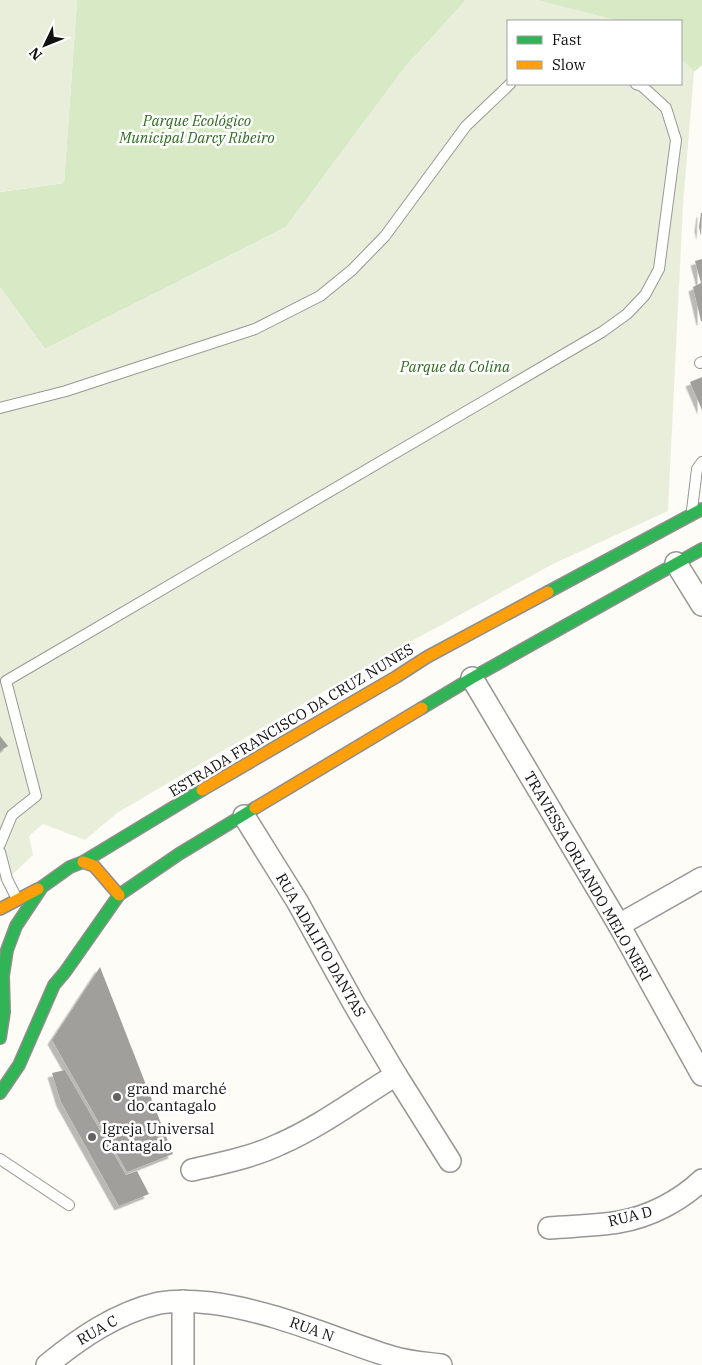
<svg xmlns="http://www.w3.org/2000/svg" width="702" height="1365" font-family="'IBM Plex Serif',serif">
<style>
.forest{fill:#d8eac5}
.cemetery{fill:#e9eedb}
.building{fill:#a19f9c;filter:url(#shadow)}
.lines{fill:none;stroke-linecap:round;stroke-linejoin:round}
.lane-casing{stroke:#979795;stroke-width:12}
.street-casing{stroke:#979795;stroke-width:24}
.fast-casing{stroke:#8e8d8b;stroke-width:14}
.slow-casing{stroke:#8e8d8b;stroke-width:14}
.lane{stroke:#fffffe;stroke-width:10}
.street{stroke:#fffffe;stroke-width:21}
.fast{stroke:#30b455;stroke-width:11}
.slow{stroke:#ff9f0a;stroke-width:11}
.poi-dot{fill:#646362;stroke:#fff;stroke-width:2}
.labels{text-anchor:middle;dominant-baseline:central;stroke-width:5;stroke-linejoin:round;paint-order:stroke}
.park-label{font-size:15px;font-style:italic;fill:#2f6b1f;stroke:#fff}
.street-label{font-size:15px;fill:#111;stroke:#fff}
.poi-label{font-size:15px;fill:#111;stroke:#fff;text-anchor:start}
</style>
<defs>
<filter id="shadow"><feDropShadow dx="-4.5" dy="4.5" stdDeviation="0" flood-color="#0004"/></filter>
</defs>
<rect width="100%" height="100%" fill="#fdfcf7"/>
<!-- forest -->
<g class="forest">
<polygon points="77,0 466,0 405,67 286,227 45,349 0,287 0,192 64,183"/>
<polygon points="536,0 702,0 702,65 694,72 681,59 681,21 618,21"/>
</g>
<!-- cemetery -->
<g class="cemetery">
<polygon points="0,0 77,0 64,183 0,192"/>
<polygon points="466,0 536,0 618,21 508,21 508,84 681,84 681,59 694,72 683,205 668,511 553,564 388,654 117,813 85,840 43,824 29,836 33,855 13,874 0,881 0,287 45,349 286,227 405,67"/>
</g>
<!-- building -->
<g class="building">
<polygon points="701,213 702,213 701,236 699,227"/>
<polygon points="702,259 702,321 701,321 693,287 701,283 695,261"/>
<polygon points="702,377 702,410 690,382"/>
<polygon points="0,736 8,746 0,751"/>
<polygon points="100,967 173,1154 127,1172 52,1040"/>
<polygon points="65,1070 126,1175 137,1171 149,1194 119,1206 61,1102 52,1073"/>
</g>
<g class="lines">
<!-- lane casing -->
<g class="lane-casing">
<g id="lane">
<polyline points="700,363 702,362"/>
<polyline points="0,408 66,391 255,329 320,296 352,270 385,236 466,126 510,84"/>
<polyline points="692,510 697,469 702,462"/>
<polyline points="0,844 12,815 36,796 6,681 602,332 627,314 645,295 659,269 676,140 666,108 642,86 636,84"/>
<polyline points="0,852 7,879 17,899"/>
<polyline points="0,1159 69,1205"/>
</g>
</g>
<!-- street casing -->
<g class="street-casing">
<g id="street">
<polyline points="676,563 702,605"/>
<polyline points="472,678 619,925 702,1075"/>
<polyline points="244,816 297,901 354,1004 396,1075 450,1161"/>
<polyline points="619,925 702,878"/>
<path d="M 192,1170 C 222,1163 253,1157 280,1144 C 321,1126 358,1098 396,1075"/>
<path d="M 549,1228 C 572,1226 596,1226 619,1222 C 649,1217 680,1201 702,1180"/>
<polyline points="183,1301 183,1365"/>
<path d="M 47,1365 C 80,1338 116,1313 159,1303 C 176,1300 194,1301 211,1303 C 274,1311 332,1338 392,1357 C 408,1362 425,1363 441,1365"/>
</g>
</g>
<!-- fast casing -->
<g class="fast-casing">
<g id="fast">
<polyline points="548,592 702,509"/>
<polyline points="422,708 472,678 702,549"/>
<polyline points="0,1038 4,1012 3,976 7,950 16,926 42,887 70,867 83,862 202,790"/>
<polyline points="0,1093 19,1065 54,985 65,972 119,895 179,854 255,808"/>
</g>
</g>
<!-- slow casing -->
<g class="slow-casing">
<g id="slow">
<polyline points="202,790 396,677 427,657 548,592"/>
<polyline points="255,808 422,708"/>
<polyline points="83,862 94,866 119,895"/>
<polyline points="0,909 38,889"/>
</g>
</g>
<!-- lane -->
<use href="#lane" class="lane"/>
<!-- street -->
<use href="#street" class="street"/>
<!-- fast -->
<use href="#fast" class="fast"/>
<!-- slow -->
<use href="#slow" class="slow"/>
</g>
<!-- markers -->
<g class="poi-dot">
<circle cx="117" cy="1097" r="5"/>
<circle cx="92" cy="1137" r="5"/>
</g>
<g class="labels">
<!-- park labels -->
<g class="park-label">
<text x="197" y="120">Parque Ecológico<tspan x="197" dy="17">Municipal Darcy Ribeiro</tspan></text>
<text x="455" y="366">Parque da Colina</text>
</g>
<!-- street labels -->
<g class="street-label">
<text transform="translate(291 720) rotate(-31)">ESTRADA FRANCISCO DA CRUZ NUNES</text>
<text transform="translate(588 876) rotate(60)">TRAVESSA ORLANDO MELO NERI</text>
<text transform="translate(321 945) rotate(60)">RUA ADALITO DANTAS</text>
<text transform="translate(630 1216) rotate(-14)">RUA D</text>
<text transform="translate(312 1329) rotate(20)">RUA N</text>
<text transform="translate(97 1330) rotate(-30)">RUA C</text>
</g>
<!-- poi labels -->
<g class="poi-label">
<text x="127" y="1088">grand marché<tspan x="127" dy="17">do cantagalo</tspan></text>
<text x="102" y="1128">Igreja Universal<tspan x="102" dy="17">Cantagalo</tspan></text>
</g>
</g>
<!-- legend -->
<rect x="507" y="20" width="175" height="65" fill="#ffffff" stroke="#a0a0a0"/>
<rect x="517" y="36" width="25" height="8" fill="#30b455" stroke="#a0a0a0"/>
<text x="552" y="45" font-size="15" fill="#111111">Fast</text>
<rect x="517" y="61" width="25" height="8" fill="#ff9f0a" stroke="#a0a0a0"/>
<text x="552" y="70" font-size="15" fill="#111111">Slow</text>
<!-- north arrow -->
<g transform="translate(45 45) rotate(227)" stroke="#ffffff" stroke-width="4" paint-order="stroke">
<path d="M0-4L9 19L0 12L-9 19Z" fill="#111111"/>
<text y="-8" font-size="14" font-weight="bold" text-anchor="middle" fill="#111111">N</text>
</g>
</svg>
